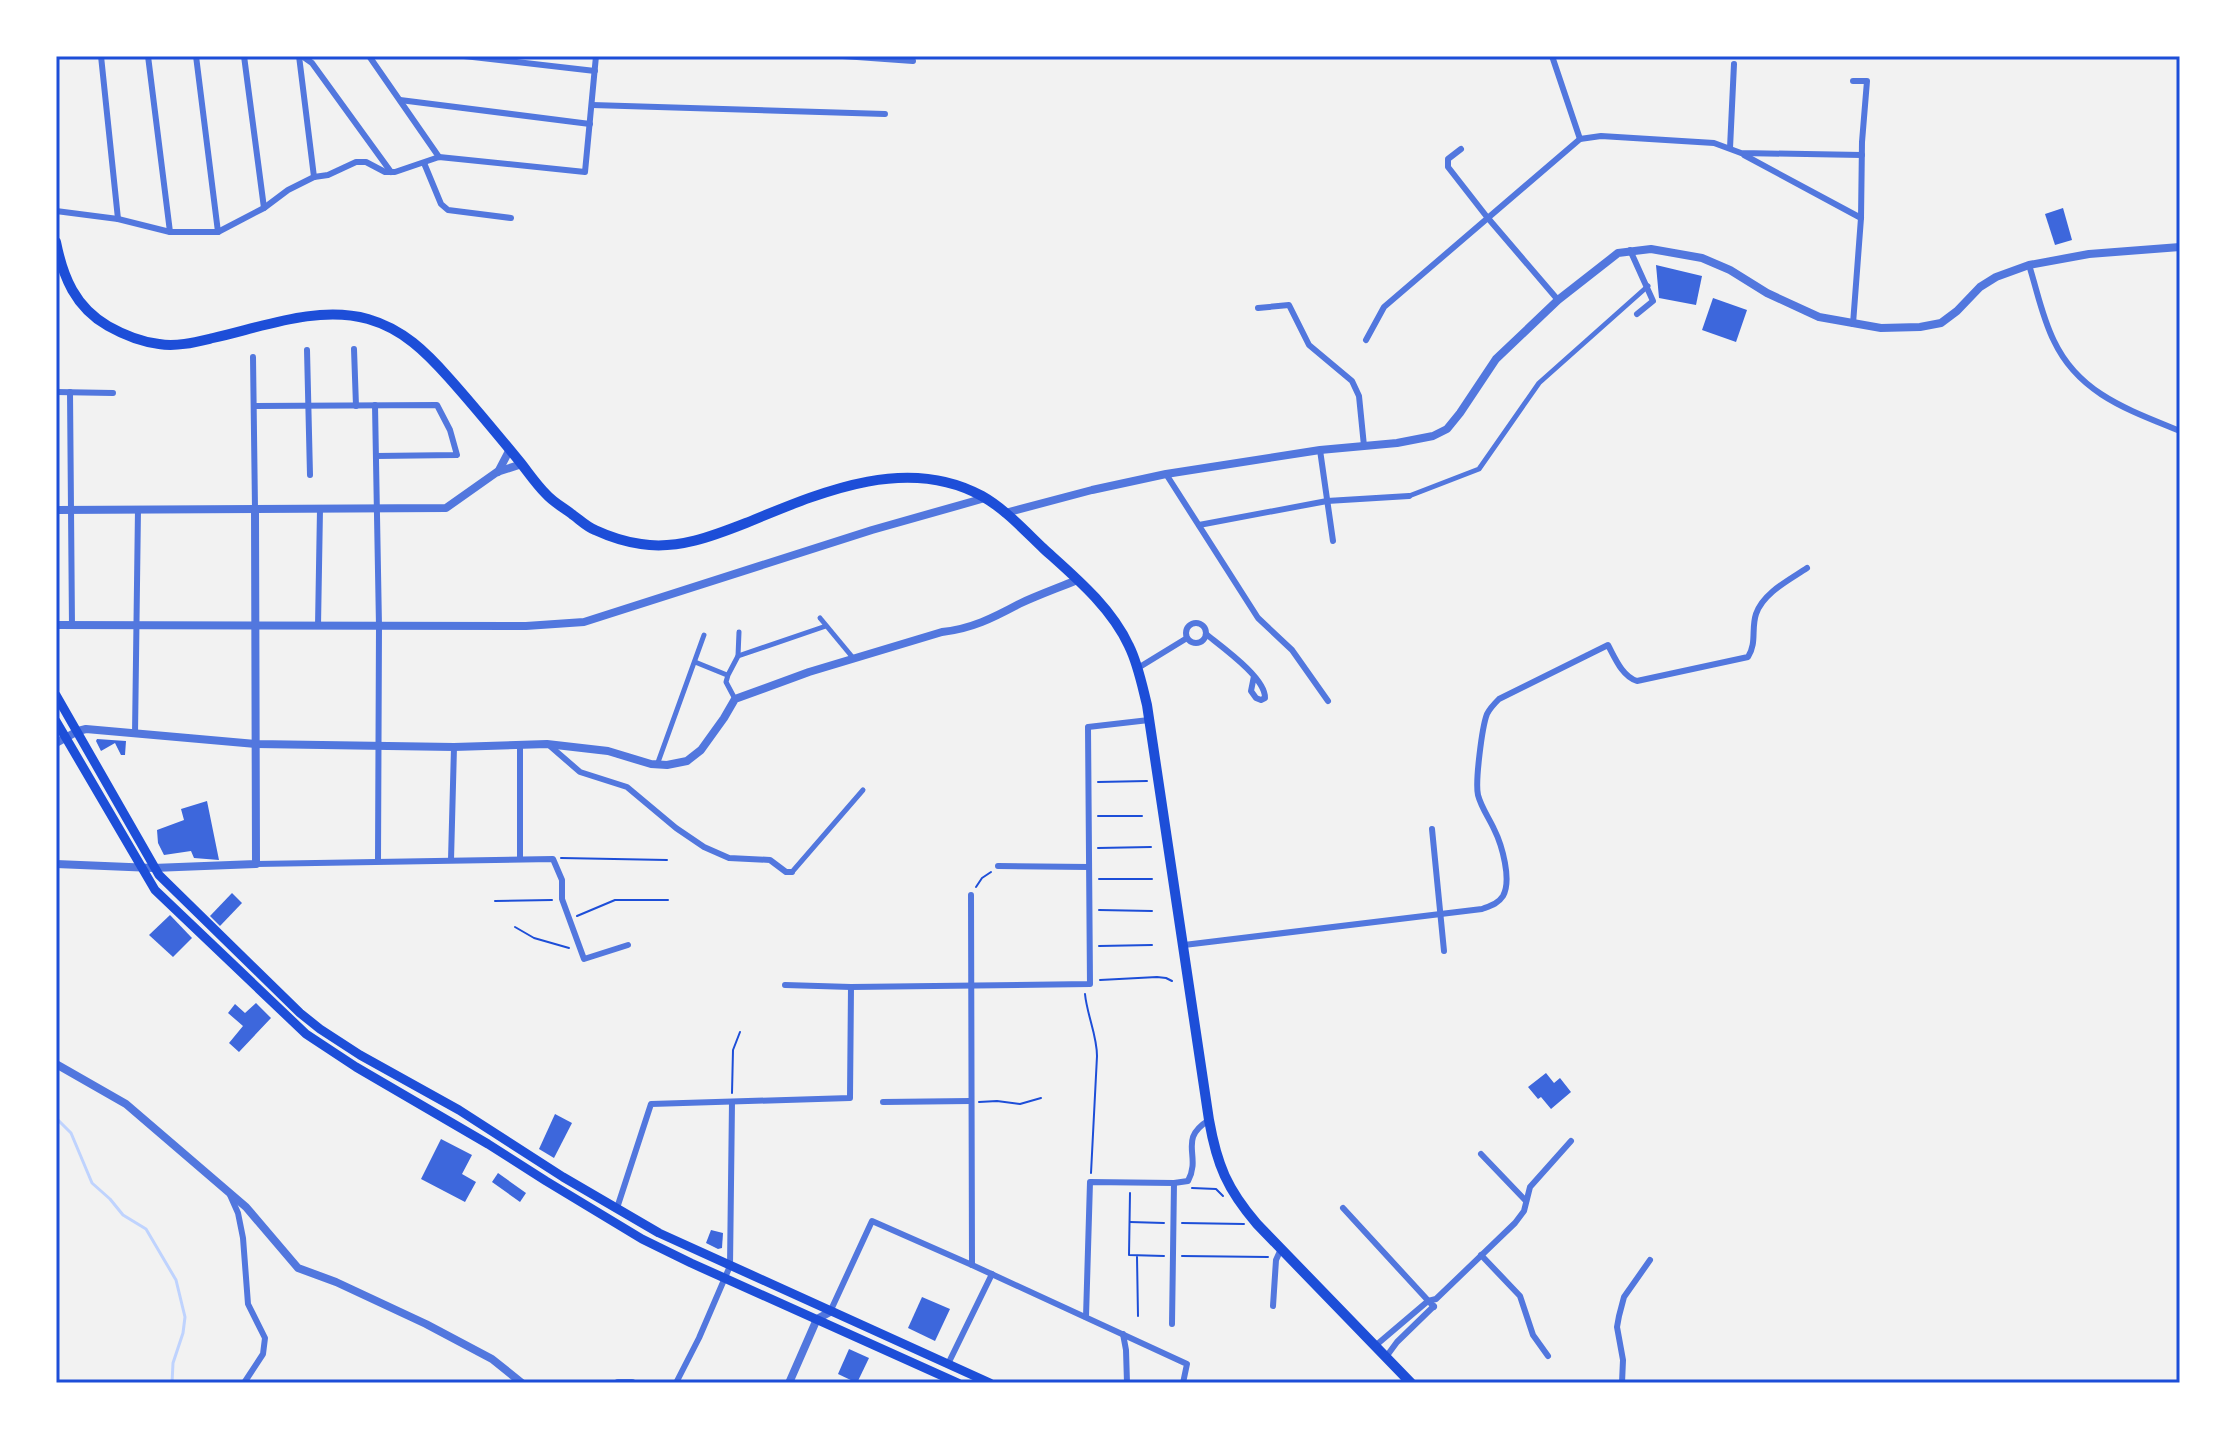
<svg xmlns="http://www.w3.org/2000/svg" width="2236" height="1439" font-family="Ubuntu,sans-serif">
<style>
.lines{fill:none;stroke-linecap:round;stroke-linejoin:round}
.stream{stroke:#bfd3fe;stroke-width:3}
.building{fill:#3d67dc}
.path{stroke:#1d4ed8;stroke-width:2}
.pedestrian{stroke:#5277de;stroke-width:5}
.minor{stroke:#5277de;stroke-width:6}
.tertiary{stroke:#5277de;stroke-width:8}
.secondary{stroke:#1d4ed8;stroke-width:9}
.trunk{stroke:#1d4ed8;stroke-width:10}
.neatline{fill:none;stroke:#1d4ed8;stroke-width:3}
</style>
<rect width="100%" height="100%" fill="#f2f2f2"/>
<g class="lines">
<!-- stream -->
<polyline class="stream" points="56,1118 71,1133 92,1183 110,1199 123,1215 146,1229 176,1280 185,1317 183,1333 173,1363 172,1383"/>
</g>
<!-- building -->
<g class="building">
<polygon points="2063,208 2072,240 2055,245 2045,214"/>
<polygon points="1656,265 1702,276 1696,305 1659,298"/>
<polygon points="1713,298 1747,310 1736,342 1702,330"/>
<polygon points="97,739 126,741 125,755 121,755 115,743 101,751 96,741"/>
<polygon points="207,801 219,860 194,858 191,851 164,855 158,843 157,830 184,820 181,809"/>
<polygon points="232,893 242,903 220,926 210,916"/>
<polygon points="170,915 192,938 173,957 149,935"/>
<polygon points="256,1003 271,1018 239,1052 229,1043 243,1026 228,1013 235,1004 245,1013"/>
<polygon points="1546,1073 1554,1083 1560,1078 1571,1092 1551,1109 1541,1097 1538,1099 1528,1087"/>
<polygon points="555,1114 572,1123 554,1158 539,1149"/>
<polygon points="441,1139 472,1155 462,1174 476,1182 465,1202 421,1179"/>
<polygon points="498,1173 526,1193 520,1202 492,1182"/>
<polygon points="711,1230 723,1233 722,1248 718,1249 706,1243"/>
<polygon points="922,1297 950,1309 935,1341 908,1328"/>
<polygon points="849,1349 869,1358 857,1383 838,1374"/>
</g>
<g class="lines">
<!-- path -->
<g class="path">
<polyline points="1098,782 1147,781"/>
<polyline points="1098,816 1142,816"/>
<polyline points="1098,848 1151,847"/>
<polyline points="561,858 667,860"/>
<polyline points="1099,879 1152,879"/>
<polyline points="976,887 982,878 991,872"/>
<polyline points="495,901 552,900"/>
<polyline points="1099,910 1152,911"/>
<polyline points="577,916 615,900 668,900"/>
<polyline points="515,927 534,938 569,948"/>
<polyline points="1099,946 1152,945"/>
<polyline points="1100,980 1157,977 1166,978 1172,981"/>
<path d="M 1085,994 C 1087,1015 1097,1035 1097,1056 L 1091,1173"/>
<polyline points="732,1093 733,1050 740,1032"/>
<polyline points="979,1102 997,1101 1020,1104 1041,1098"/>
<polyline points="1192,1188 1216,1189 1223,1196"/>
<polyline points="1130,1193 1129,1255 1164,1256"/>
<polyline points="1130,1222 1164,1223"/>
<polyline points="1182,1223 1244,1224"/>
<polyline points="1182,1256 1268,1257"/>
<polyline points="1137,1257 1138,1316"/>
</g>
<!-- pedestrian -->
<g class="pedestrian">
<polyline points="1409,496 1479,469 1539,383 1648,286"/>
<polyline points="820,618 854,659"/>
<polyline points="738,656 826,626"/>
<polyline points="695,662 727,675"/>
<polyline points="735,699 726,682 728,675 738,656 739,632"/>
<polyline points="657,765 704,635"/>
<polyline points="792,872 863,790"/>
</g>
<!-- minor -->
<g class="minor">
<polyline points="101,56 118,219"/>
<polyline points="148,56 170,232"/>
<polyline points="196,56 218,232"/>
<polyline points="244,56 264,208"/>
<polyline points="299,56 314,177"/>
<polyline points="302,56 312,63 391,172"/>
<polyline points="369,56 439,157"/>
<polyline points="464,56 595,71"/>
<polyline points="843,56 913,61"/>
<polyline points="1552,56 1580,139"/>
<polyline points="1853,81 1867,81 1862,142 1861,218 1853,324"/>
<polyline points="400,100 590,124"/>
<polyline points="592,105 885,114"/>
<polyline points="1730,148 1734,64"/>
<polyline points="1461,149 1448,159 1448,167 1487,217 1558,300"/>
<polyline points="1744,155 1861,218"/>
<polyline points="424,163 441,204 448,210 511,218"/>
<polyline points="56,211 118,219 170,232 218,232 264,208 288,190 314,177 328,175 356,162 366,162 385,172 395,172 439,157 585,172 596,56"/>
<polyline points="1630,250 1653,301 1637,314"/>
<path d="M 2029,265 C 2037,290 2042,317 2054,341 C 2079,394 2129,410 2180,431"/>
<polyline points="1258,308 1289,305 1309,345 1352,381 1359,396 1364,446"/>
<polyline points="1366,340 1384,307 1580,139 1601,136 1714,143 1741,153 1862,155"/>
<polyline points="354,349 356,406"/>
<polyline points="307,350 310,475"/>
<polyline points="253,357 255,509"/>
<polyline points="56,392 113,393"/>
<polyline points="70,392 72,626"/>
<polyline points="375,405 379,626 378,861"/>
<polyline points="255,406 437,405 450,430 457,455 376,456"/>
<polyline points="1320,450 1333,541"/>
<polyline points="1166,474 1258,618 1292,650 1328,701"/>
<polyline points="1199,525 1327,501 1409,496"/>
<circle cx="1196" cy="633" r="10"/>
<polyline points="318,626 320,509"/>
<path d="M 1206,634 C 1222,647 1266,678 1265,698 L 1261,700 L 1256,698 L 1251,691 L 1254,676"/>
<polyline points="1138,668 1187,638"/>
<polyline points="135,734 138,509"/>
<polyline points="550,746 580,772 627,787 676,828 704,847 729,858 770,860 786,872 792,872"/>
<polyline points="1432,829 1444,951"/>
<polyline points="520,858 520,745"/>
<polyline points="451,860 454,747"/>
<polyline points="256,864 553,859 562,880 562,899 584,959 628,945"/>
<polyline points="998,866 1089,867"/>
<polyline points="971,895 972,1265"/>
<path d="M 1184,945 L 1482,909 C 1490,906 1498,904 1503,896 C 1512,880 1502,845 1494,829 C 1489,818 1481,807 1478,795 C 1475,782 1482,727 1487,714 C 1490,708 1494,704 1499,699 L 1608,645 C 1615,658 1622,676 1637,681 L 1748,657 C 1757,643 1751,629 1756,614 C 1763,593 1789,580 1807,568"/>
<polyline points="785,985 851,987 1090,984 1088,727 1149,720"/>
<polyline points="883,1102 970,1101"/>
<polyline points="1481,1154 1526,1201"/>
<polyline points="230,1195 238,1213 243,1238 248,1304 265,1338 263,1354 244,1383"/>
<polyline points="617,1208 651,1104 850,1098 851,987"/>
<polyline points="1343,1208 1434,1307"/>
<polyline points="1481,1255 1520,1296 1533,1335 1548,1356"/>
<polyline points="1273,1306 1276,1260 1281,1249"/>
<polyline points="830,1312 872,1221 972,1265 1187,1364 1183,1383"/>
<path d="M 1086,1317 L 1090,1182 L 1174,1183 L 1188,1181 C 1202,1155 1177,1140 1209,1120"/>
<polyline points="1172,1324 1174,1183"/>
<polyline points="1123,1334 1126,1350 1127,1383"/>
<polyline points="1375,1346 1428,1301 1436,1299 1515,1223 1524,1211 1530,1187 1571,1141"/>
<polyline points="1386,1357 1397,1342 1434,1306"/>
<polyline points="948,1364 992,1274"/>
<polyline points="676,1383 699,1338 730,1266 732,1102"/>
<polyline points="1622,1383 1623,1360 1617,1327 1619,1316 1624,1297 1650,1260"/>
</g>
<!-- tertiary -->
<g class="tertiary">
<polyline points="498,472 510,449"/>
<polyline points="56,510 446,508 497,472 522,464"/>
<polyline points="1005,513 1092,490 1166,474 1320,450 1397,443 1433,436 1447,429 1460,413 1496,359 1558,300 1618,253 1651,249 1702,258 1730,270 1767,293 1819,317 1881,328 1920,327 1941,323 1957,311 1980,287 1996,277 2029,265 2089,254 2180,247"/>
<polyline points="56,625 526,626 584,622 872,530 985,498"/>
<path d="M 56,743 L 78,731 L 86,729 L 256,744 L 454,747 L 547,744 L 608,751 L 651,764 L 667,765 L 687,761 L 701,750 L 724,718 L 735,699 L 809,672 L 942,632 C 971,629 993,618 1019,604 C 1038,595 1058,588 1077,580"/>
<polyline points="56,864 153,868 256,864 255,509"/>
<polyline points="56,1064 126,1104 246,1207 298,1268 336,1282 426,1324 492,1359 522,1383"/>
<polyline points="618,1383 632,1383"/>
<polyline points="789,1383 817,1319 830,1312"/>
</g>
<!-- secondary -->
<g class="secondary">
<polyline points="56,695 159,875 300,1013 320,1029 360,1055 459,1110 563,1177 659,1233 990,1383"/>
<polyline points="56,721 155,890 306,1034 356,1067 488,1144 546,1181 642,1239 691,1263 958,1383"/>
</g>
<!-- trunk -->
<path class="trunk" d="M 56,242 C 63,277 75,307 108,326 C 124,335 142,342 159,344 C 177,347 196,342 213,338 C 262,327 318,305 368,319 C 403,329 426,352 449,378 C 474,406 497,434 520,462 C 528,472 536,484 546,494 C 553,502 564,508 573,515 C 580,520 587,527 595,530 C 608,536 626,542 641,544 C 677,550 713,536 746,523 C 819,493 906,454 982,496 C 1005,509 1025,531 1044,549 C 1075,577 1111,607 1129,646 C 1138,664 1142,685 1147,705 L 1209,1120 C 1217,1165 1227,1189 1257,1224 L 1411,1383"/>
</g>
<!-- border -->
<rect width="2236" height="1439" fill="none" stroke="#ffffff" stroke-width="116"/>
<rect x="58" y="58" width="2120" height="1323" class="neatline"/>
</svg>
